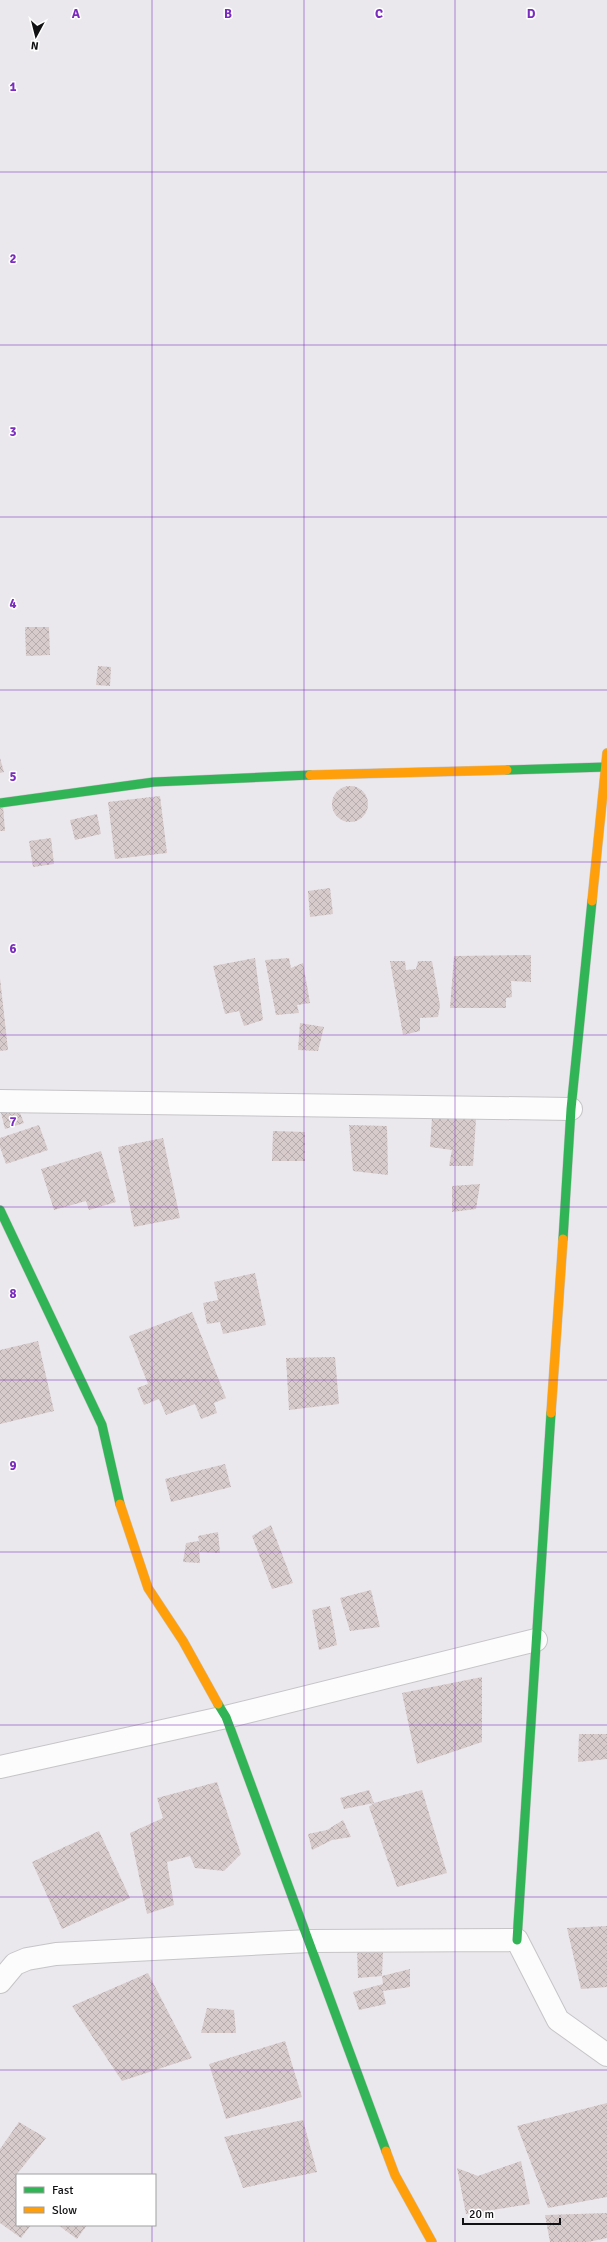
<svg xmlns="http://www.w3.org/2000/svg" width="607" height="2242" font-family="Signika,sans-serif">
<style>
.building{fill:url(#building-cross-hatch)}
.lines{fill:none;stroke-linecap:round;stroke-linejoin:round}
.street-casing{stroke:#c6c4c7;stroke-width:24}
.fast-casing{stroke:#c6c4c7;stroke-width:10}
.slow-casing{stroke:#c6c4c7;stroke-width:10}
.street{stroke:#fcfcfc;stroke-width:22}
.fast{stroke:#30b455;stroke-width:9}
.slow{stroke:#ff9f0a;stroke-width:9}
.grid{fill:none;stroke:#7b2cbf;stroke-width:1;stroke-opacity:0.55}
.grid-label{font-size:13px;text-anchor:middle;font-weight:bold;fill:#7b2cbf;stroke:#fff;stroke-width:3;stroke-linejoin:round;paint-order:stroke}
</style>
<defs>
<pattern id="building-cross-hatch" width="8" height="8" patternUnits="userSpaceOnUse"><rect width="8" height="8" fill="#d8cbcc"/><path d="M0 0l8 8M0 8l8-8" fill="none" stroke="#b8adae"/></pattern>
</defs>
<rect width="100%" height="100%" fill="#ebe8ed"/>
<!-- building -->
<g class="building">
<polygon points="25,627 49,627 50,655 26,656"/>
<polygon points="98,666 111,667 110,686 96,685"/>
<polygon points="0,758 4,772 0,773"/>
<circle cx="350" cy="804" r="18"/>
<polygon points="160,796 167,853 115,859 108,802"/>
<polygon points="3,806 5,831 0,831 0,807"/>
<polygon points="97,814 101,834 75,840 70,820"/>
<polygon points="51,838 54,864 33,867 29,841"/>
<polygon points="330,888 333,914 310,917 308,891"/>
<polygon points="531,955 531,982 511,981 512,997 506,998 506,1008 450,1008 454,956"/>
<polygon points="255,958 263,1020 244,1026 239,1011 225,1014 213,966"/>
<polygon points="289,958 291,968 303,963 310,1003 297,1005 299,1013 276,1015 265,960"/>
<polygon points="390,961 405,961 406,970 416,969 418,961 432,961 440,1005 438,1017 420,1018 420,1031 403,1035"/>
<polygon points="0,978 8,1050 0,1051"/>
<polygon points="300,1023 324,1027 318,1051 298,1050"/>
<polygon points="1,1113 20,1113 24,1123 5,1129"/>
<polygon points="432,1118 476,1119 473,1166 449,1166 452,1150 430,1147"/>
<polygon points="39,1125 48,1150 6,1164 0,1147 0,1138"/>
<polygon points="349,1125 387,1126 388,1175 353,1171"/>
<polygon points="273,1131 305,1132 305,1161 272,1161"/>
<polygon points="163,1138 180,1218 134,1227 118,1147"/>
<polygon points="101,1151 116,1202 89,1210 86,1201 54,1210 41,1169"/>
<polygon points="480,1184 476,1209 452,1212 452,1186"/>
<polygon points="255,1273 266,1325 223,1334 220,1322 207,1324 203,1303 218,1300 214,1282"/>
<polygon points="192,1312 226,1398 214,1403 217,1413 201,1419 195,1404 166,1415 159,1399 144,1405 137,1388 148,1384 129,1336"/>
<polygon points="38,1341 54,1411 0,1424 0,1350"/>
<polygon points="335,1357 339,1404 289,1410 286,1358"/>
<polygon points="225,1464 231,1487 171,1502 165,1479"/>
<polygon points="271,1525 293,1583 272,1589 252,1536"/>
<polygon points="218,1532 220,1553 200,1552 199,1546 200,1563 183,1562 186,1543 199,1541 198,1536"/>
<polygon points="371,1590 380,1627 350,1631 340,1598"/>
<polygon points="330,1606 337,1645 319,1650 312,1610"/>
<polygon points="482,1677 482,1742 417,1764 402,1693"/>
<polygon points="579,1734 607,1734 607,1759 578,1762"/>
<polygon points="217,1782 241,1854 224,1871 195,1868 190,1856 167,1862 174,1905 147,1914 130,1833 163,1818 157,1798"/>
<polygon points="369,1790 374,1803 344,1809 340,1798"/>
<polygon points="422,1790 447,1873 397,1887 369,1807 374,1803"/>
<polygon points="343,1820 351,1837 332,1840 312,1850 308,1834 327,1830"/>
<polygon points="99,1831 130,1898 62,1929 32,1862"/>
<polygon points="607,1926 607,1987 581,1989 567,1928"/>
<polygon points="357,1949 383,1951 382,1976 358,1978"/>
<polygon points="410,1969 410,1987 383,1991 386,2004 359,2010 353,1992 383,1984 382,1976"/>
<polygon points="148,1973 192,2058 122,2081 72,2006"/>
<polygon points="207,2008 234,2010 236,2033 201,2033"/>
<polygon points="285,2041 302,2097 226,2119 209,2064"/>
<polygon points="607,2103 607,2197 548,2208 517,2126"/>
<polygon points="303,2120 317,2172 243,2188 224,2137"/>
<polygon points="19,2122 46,2138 17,2174 19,2175 17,2175 17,2225 31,2225 21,2238 0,2223 0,2149"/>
<polygon points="521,2161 530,2204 466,2214 457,2168 478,2176"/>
<polygon points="607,2213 607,2238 588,2242 550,2242 545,2215"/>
<polygon points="58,2225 87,2225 77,2239"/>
</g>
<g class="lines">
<!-- street casing -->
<g class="street-casing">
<g id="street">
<polyline points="0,1101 571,1109"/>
<polyline points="0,1767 226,1717 536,1640"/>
<polyline points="0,1982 15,1964 27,1959 56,1954 309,1941 517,1940 558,2020 607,2055"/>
</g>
</g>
<!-- fast casing -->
<g class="fast-casing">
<g id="fast">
<polyline points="507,770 606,767"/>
<polyline points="0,803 154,782 310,775"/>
<polyline points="0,1210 102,1425 120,1504"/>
<polyline points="563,1239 571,1109 592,901"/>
<polyline points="218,1704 226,1717 386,2151"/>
<polyline points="517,1940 551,1413"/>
</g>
</g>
<!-- slow casing -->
<g class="slow-casing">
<g id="slow">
<polyline points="310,775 507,770"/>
<polyline points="592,901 607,753"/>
<polyline points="551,1413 563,1239"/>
<polyline points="120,1504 148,1588 183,1641 218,1704"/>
<polyline points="386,2151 395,2175 432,2242"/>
</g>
</g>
<!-- street -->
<use href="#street" class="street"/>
<!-- fast -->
<use href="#fast" class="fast"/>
<!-- slow -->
<use href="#slow" class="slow"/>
</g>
<!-- grid -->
<path class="grid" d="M 152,0 L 152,2175M 304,0 L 304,2242M 455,0 L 455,2242M 0,172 L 607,172M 0,345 L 607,345M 0,517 L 607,517M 0,690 L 607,690M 0,862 L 607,862M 0,1035 L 607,1035M 0,1207 L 607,1207M 0,1380 L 607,1380M 0,1552 L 607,1552M 0,1725 L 607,1725M 0,1897 L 607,1897M 0,2070 L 607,2070M 152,2225 L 152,2242"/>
<g class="grid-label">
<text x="76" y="18">A</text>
<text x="228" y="18">B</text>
<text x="379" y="18">C</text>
<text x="531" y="18">D</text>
<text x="13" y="91">1</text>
<text x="13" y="263">2</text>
<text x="13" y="436">3</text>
<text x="13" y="608">4</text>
<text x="13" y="781">5</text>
<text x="13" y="953">6</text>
<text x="13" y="1126">7</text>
<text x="13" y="1298">8</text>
<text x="13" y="1470">9</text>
</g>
<!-- legend -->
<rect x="16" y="2174" width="140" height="52" fill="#ffffff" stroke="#a09fa0"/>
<rect x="24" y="2187" width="20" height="6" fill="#30b455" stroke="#a09fa0"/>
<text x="52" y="2194" font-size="12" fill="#111012">Fast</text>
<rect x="24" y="2207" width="20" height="6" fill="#ff9f0a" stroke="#a09fa0"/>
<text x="52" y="2214" font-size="12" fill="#111012">Slow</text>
<!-- north arrow -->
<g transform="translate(36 36) rotate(187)" stroke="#ffffff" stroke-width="3" paint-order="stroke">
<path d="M0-3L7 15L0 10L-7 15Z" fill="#111012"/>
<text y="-6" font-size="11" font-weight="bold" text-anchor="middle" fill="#111012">N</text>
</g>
<!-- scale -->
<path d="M463 2218v6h97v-6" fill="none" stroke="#111012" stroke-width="2"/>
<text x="469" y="2218" font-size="12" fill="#111012" stroke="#ffffff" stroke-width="3" paint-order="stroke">20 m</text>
</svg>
